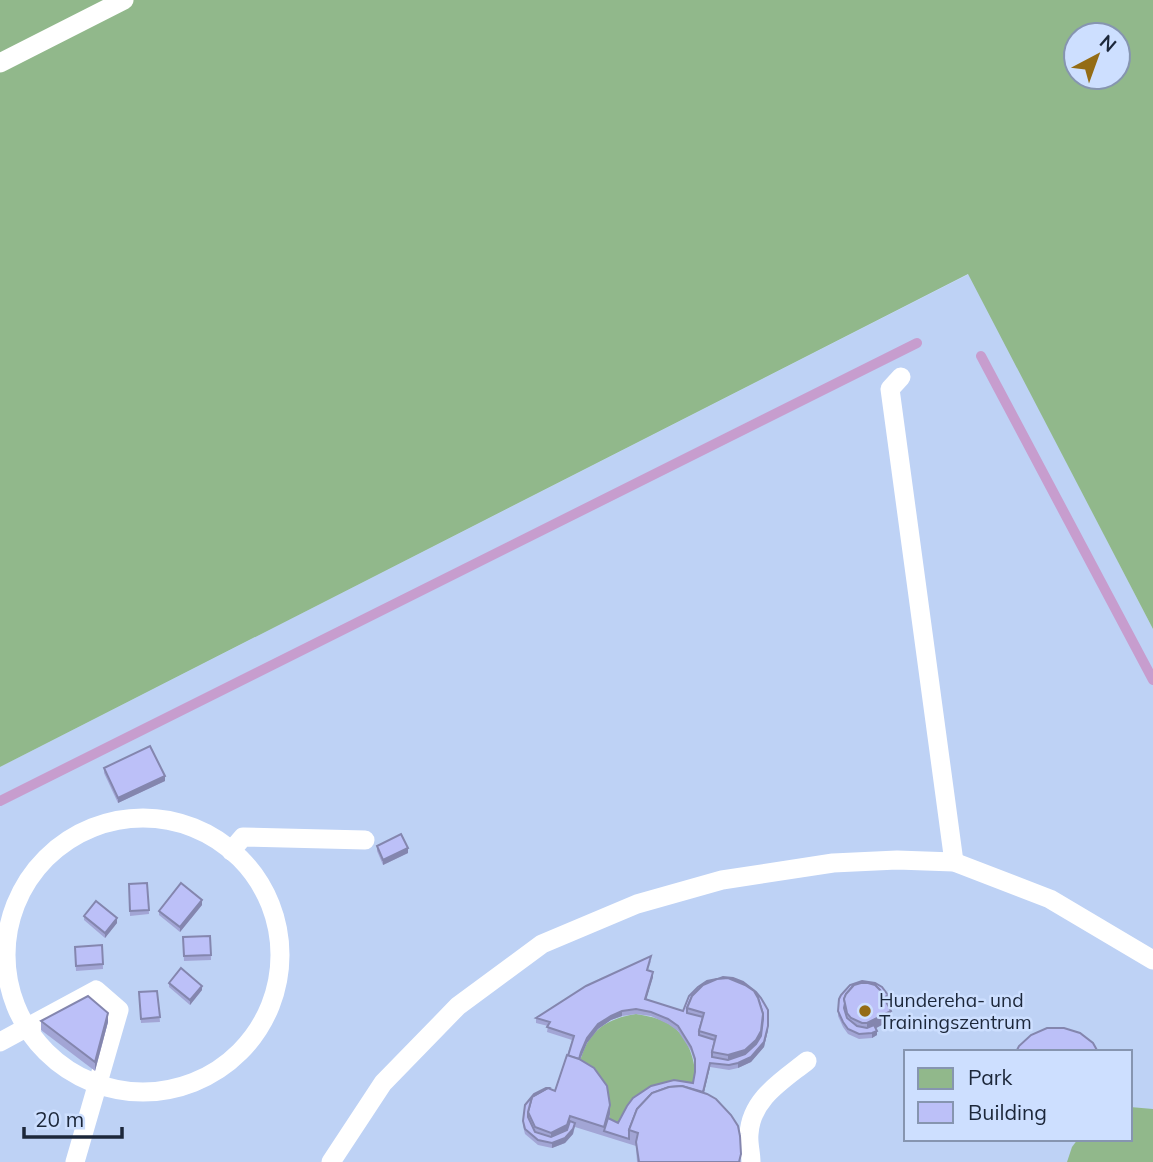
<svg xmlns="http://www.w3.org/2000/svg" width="1153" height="1162" font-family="Mulish,sans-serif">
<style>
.built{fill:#bed2f5;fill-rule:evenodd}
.green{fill:#91b88b;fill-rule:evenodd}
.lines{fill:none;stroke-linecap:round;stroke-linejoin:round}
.stream{stroke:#c79dce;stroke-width:10}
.lane{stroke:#fff;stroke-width:19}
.wall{fill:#a2a5d5;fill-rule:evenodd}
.shaded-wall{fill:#8486ae}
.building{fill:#bcc0f8;stroke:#8486ae;stroke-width:2}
.poi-dot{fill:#946c15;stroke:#cddfff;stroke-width:2.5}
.labels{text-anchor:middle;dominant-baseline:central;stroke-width:5;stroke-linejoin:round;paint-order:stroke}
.poi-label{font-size:19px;fill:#1c273a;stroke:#cddfff;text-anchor:start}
</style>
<rect width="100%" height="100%" fill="#cddfff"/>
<!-- built -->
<path class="built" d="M 969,274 L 1153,629 L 1153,1162 L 0,1162 L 0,767 ZM 906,1052 L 1130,1052 L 1130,1139 L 906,1139 Z"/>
<!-- green -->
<g class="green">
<path d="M 0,0 L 1153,0 L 1153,629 L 968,274 L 0,767 ZM 1076,35 L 1118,35 L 1118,77 L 1076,77 Z"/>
<path d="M 636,1014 C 647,1016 659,1018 669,1024 C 688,1035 697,1062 695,1084 L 618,1128 L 608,1123 L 610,1114 L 579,1068 C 584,1035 603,1019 636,1014 Z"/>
<polygon points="1130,1107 1153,1109 1153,1162 1067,1162 1072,1147 1078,1139 1130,1139"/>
</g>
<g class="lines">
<!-- stream -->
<g class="stream">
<polyline points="981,356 1153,680"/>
<polyline points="0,801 917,343"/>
</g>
<!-- lane -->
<g class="lane">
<polyline points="0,63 124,0"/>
<polyline points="901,377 890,389 954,862"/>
<circle cx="143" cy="955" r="137"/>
<polyline points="231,851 243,837 365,840"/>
<polyline points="0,1042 96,990 119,1010 75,1162"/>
<polyline points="331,1162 383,1083 458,1006 542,944 637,904 722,880 833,863 897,860 954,862 1050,899 1153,960"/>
<path d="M 751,1162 C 751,1153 748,1143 749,1134 C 751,1099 782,1081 807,1061"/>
</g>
</g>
<!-- wall -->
<g class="wall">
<polygon points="104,768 165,781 118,803 104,773"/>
<polygon points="377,846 408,853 383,865 377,851"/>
<polygon points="147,883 149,914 130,916 129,884"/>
<polygon points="202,905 180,932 159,915 159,911"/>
<polygon points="84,916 117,923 105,938 84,920"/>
<polygon points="210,936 211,960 184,961 183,937"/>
<polygon points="102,945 103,969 76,971 75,947"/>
<path d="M 651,961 L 648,970 L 653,977 L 646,999 L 683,1011 L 689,996 L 768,1030 L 764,1047 L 751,1062 L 738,1068 L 729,1070 L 710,1067 L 704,1093 L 741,1162 L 637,1162 L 636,1146 L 575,1127 L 573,1134 L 565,1143 L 552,1148 L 538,1145 L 525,1134 L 523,1126 L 523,1113 L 556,1089 L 572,1040 L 547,1032 L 548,1026 L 536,1023 L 536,1018 ZM 636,1014 L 651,1016 L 668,1024 L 678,1031 L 691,1051 L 695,1064 L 695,1073 L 693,1083 L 618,1123 L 609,1119 L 610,1114 L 580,1060 L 587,1043 L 598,1029 L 611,1020 L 622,1016 Z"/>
<polygon points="169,983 202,990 190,1005 169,987"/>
<polygon points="157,991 160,1022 141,1023 139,992"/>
<polygon points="839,999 888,1000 886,1001 891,1020 876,1028 877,1035 872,1038 859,1039 848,1034 843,1027 838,1016"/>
<polygon points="41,1021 108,1022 95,1071 41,1030"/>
</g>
<!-- shaded-wall -->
<g class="shaded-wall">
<polygon points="165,776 165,781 118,803 118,798"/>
<polygon points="408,848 408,853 383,865 383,860"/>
<polygon points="202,900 202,905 180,932 180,927"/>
<polygon points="117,918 117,923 105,938 105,933"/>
<polygon points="653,972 653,977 645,1004 645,999"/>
<polygon points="202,986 202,990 190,1005 190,1000"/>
<polygon points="622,1011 622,1016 611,1020 598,1029 587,1043 581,1057 579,1068 581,1052 587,1038 598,1024 611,1016"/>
<polygon points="891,1011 891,1020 867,1033 867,1023"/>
<polygon points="108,1013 108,1022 95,1071 95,1062"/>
<polygon points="768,1026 768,1030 764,1047 751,1062 738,1068 738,1063 751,1057"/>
<polygon points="761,1031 761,1041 756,1049 728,1065 728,1055"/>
<polygon points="877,1031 877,1035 872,1038 872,1033"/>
<polygon points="710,1063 710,1067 701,1105 701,1101"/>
<polygon points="610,1105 610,1114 605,1132 604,1131 604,1127"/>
<polygon points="570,1116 570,1126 567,1134 551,1142 551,1133"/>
<polygon points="575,1123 573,1134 565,1143 552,1148 552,1143"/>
</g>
<!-- building -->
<g class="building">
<polygon points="150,746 165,776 118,798 104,768"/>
<polygon points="401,834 408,848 383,860 377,846"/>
<polygon points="147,883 149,910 130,911 129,884"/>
<polygon points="181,883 202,900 180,927 159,911"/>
<polygon points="96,901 117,918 105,933 84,916"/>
<polygon points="210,936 211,955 184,956 183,937"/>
<polygon points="102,945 103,964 76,966 75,947"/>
<polygon points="651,956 647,970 653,972 645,999 683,1011 689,996 698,987 707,981 717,979 703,985 692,996 687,1008 687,1013 703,1017 699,1031 699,1035 715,1040 712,1052 712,1057 728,1060 745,1054 756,1044 761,1036 763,1019 763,1014 758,998 754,991 745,985 728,978 718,979 723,977 733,978 743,982 756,992 761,998 768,1010 768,1026 764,1042 751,1057 738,1063 729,1065 710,1063 703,1092 682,1086 669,1087 652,1093 637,1109 629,1130 629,1139 604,1131 608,1118 618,1123 627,1106 633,1098 651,1086 674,1080 693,1083 695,1072 695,1059 691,1047 678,1026 668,1019 651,1012 636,1009 622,1011 611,1016 598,1024 587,1038 581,1052 579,1059 568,1056 574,1036 547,1027 550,1022 536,1018 586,986"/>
<polygon points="181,968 202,986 190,1000 169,983"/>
<polygon points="728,978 745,985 754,991 758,998 763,1014 761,1031 756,1040 745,1050 728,1055 712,1052 716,1036 699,1031 704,1013 687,1008 692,996 703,985 717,979"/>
<polygon points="862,981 875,983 882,987 888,995 884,998 880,990 875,985 868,983 861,983 854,985 846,994 844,999 845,1003 844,1008 847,1018 857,1026 867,1028 874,1025 877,1031 872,1033 859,1034 848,1029 843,1022 838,1011 839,999 841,995 850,985"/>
<polygon points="861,983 868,983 875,985 880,990 891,1011 867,1023 862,1023 851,1018 847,1013 844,999 846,994 854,985"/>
<polygon points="157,991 160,1017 141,1019 139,992"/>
<polygon points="88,996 108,1013 95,1062 41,1021"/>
<polygon points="1047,1028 1064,1028 1080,1033 1093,1043 1098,1052 1016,1052 1019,1046 1031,1035"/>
<polygon points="567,1055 579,1059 594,1068 607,1086 610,1105 604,1127 570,1116 567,1125 551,1133 535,1127 528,1112 532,1097 548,1088 555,1091"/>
<polygon points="682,1086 707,1094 716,1099 731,1115 738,1126 740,1136 741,1154 739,1162 639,1162 636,1142 638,1133 629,1130 637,1109 652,1093 669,1087"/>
<polygon points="546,1088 548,1088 532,1097 528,1112 528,1117 535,1132 551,1137 567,1130 570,1121 575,1123 573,1129 565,1138 552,1143 538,1140 525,1129 523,1121 525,1105 534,1094"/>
</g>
<!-- markers -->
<circle class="poi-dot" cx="865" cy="1011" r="7"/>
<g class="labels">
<!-- poi labels -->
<g class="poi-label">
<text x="879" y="1000">Hundereha- und<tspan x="879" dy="22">Trainingszentrum</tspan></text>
</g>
</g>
<!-- legend -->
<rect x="904" y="1050" width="228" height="91" fill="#cddfff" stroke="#8695b0" stroke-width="2"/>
<rect x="918" y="1068" width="35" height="21" fill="#91b88b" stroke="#8695b0" stroke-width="2"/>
<text x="968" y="1085" font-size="21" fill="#1c273a">Park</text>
<rect x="918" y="1102" width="35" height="21" fill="#bcc0f8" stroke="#8695b0" stroke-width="2"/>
<text x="968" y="1120" font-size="21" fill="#1c273a">Building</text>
<!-- north arrow -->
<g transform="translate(1097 56) rotate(41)"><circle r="33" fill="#cddfff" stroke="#8695b0" stroke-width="2"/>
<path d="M0-5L12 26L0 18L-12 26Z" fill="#946c15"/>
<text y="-10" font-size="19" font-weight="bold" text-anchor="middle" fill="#1c273a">N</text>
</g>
<!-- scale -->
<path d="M24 1127v10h98v-10" fill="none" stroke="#1c273a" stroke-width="3.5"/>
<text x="35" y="1127" font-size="21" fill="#1c273a" stroke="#cddfff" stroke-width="5" paint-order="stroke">20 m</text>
</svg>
